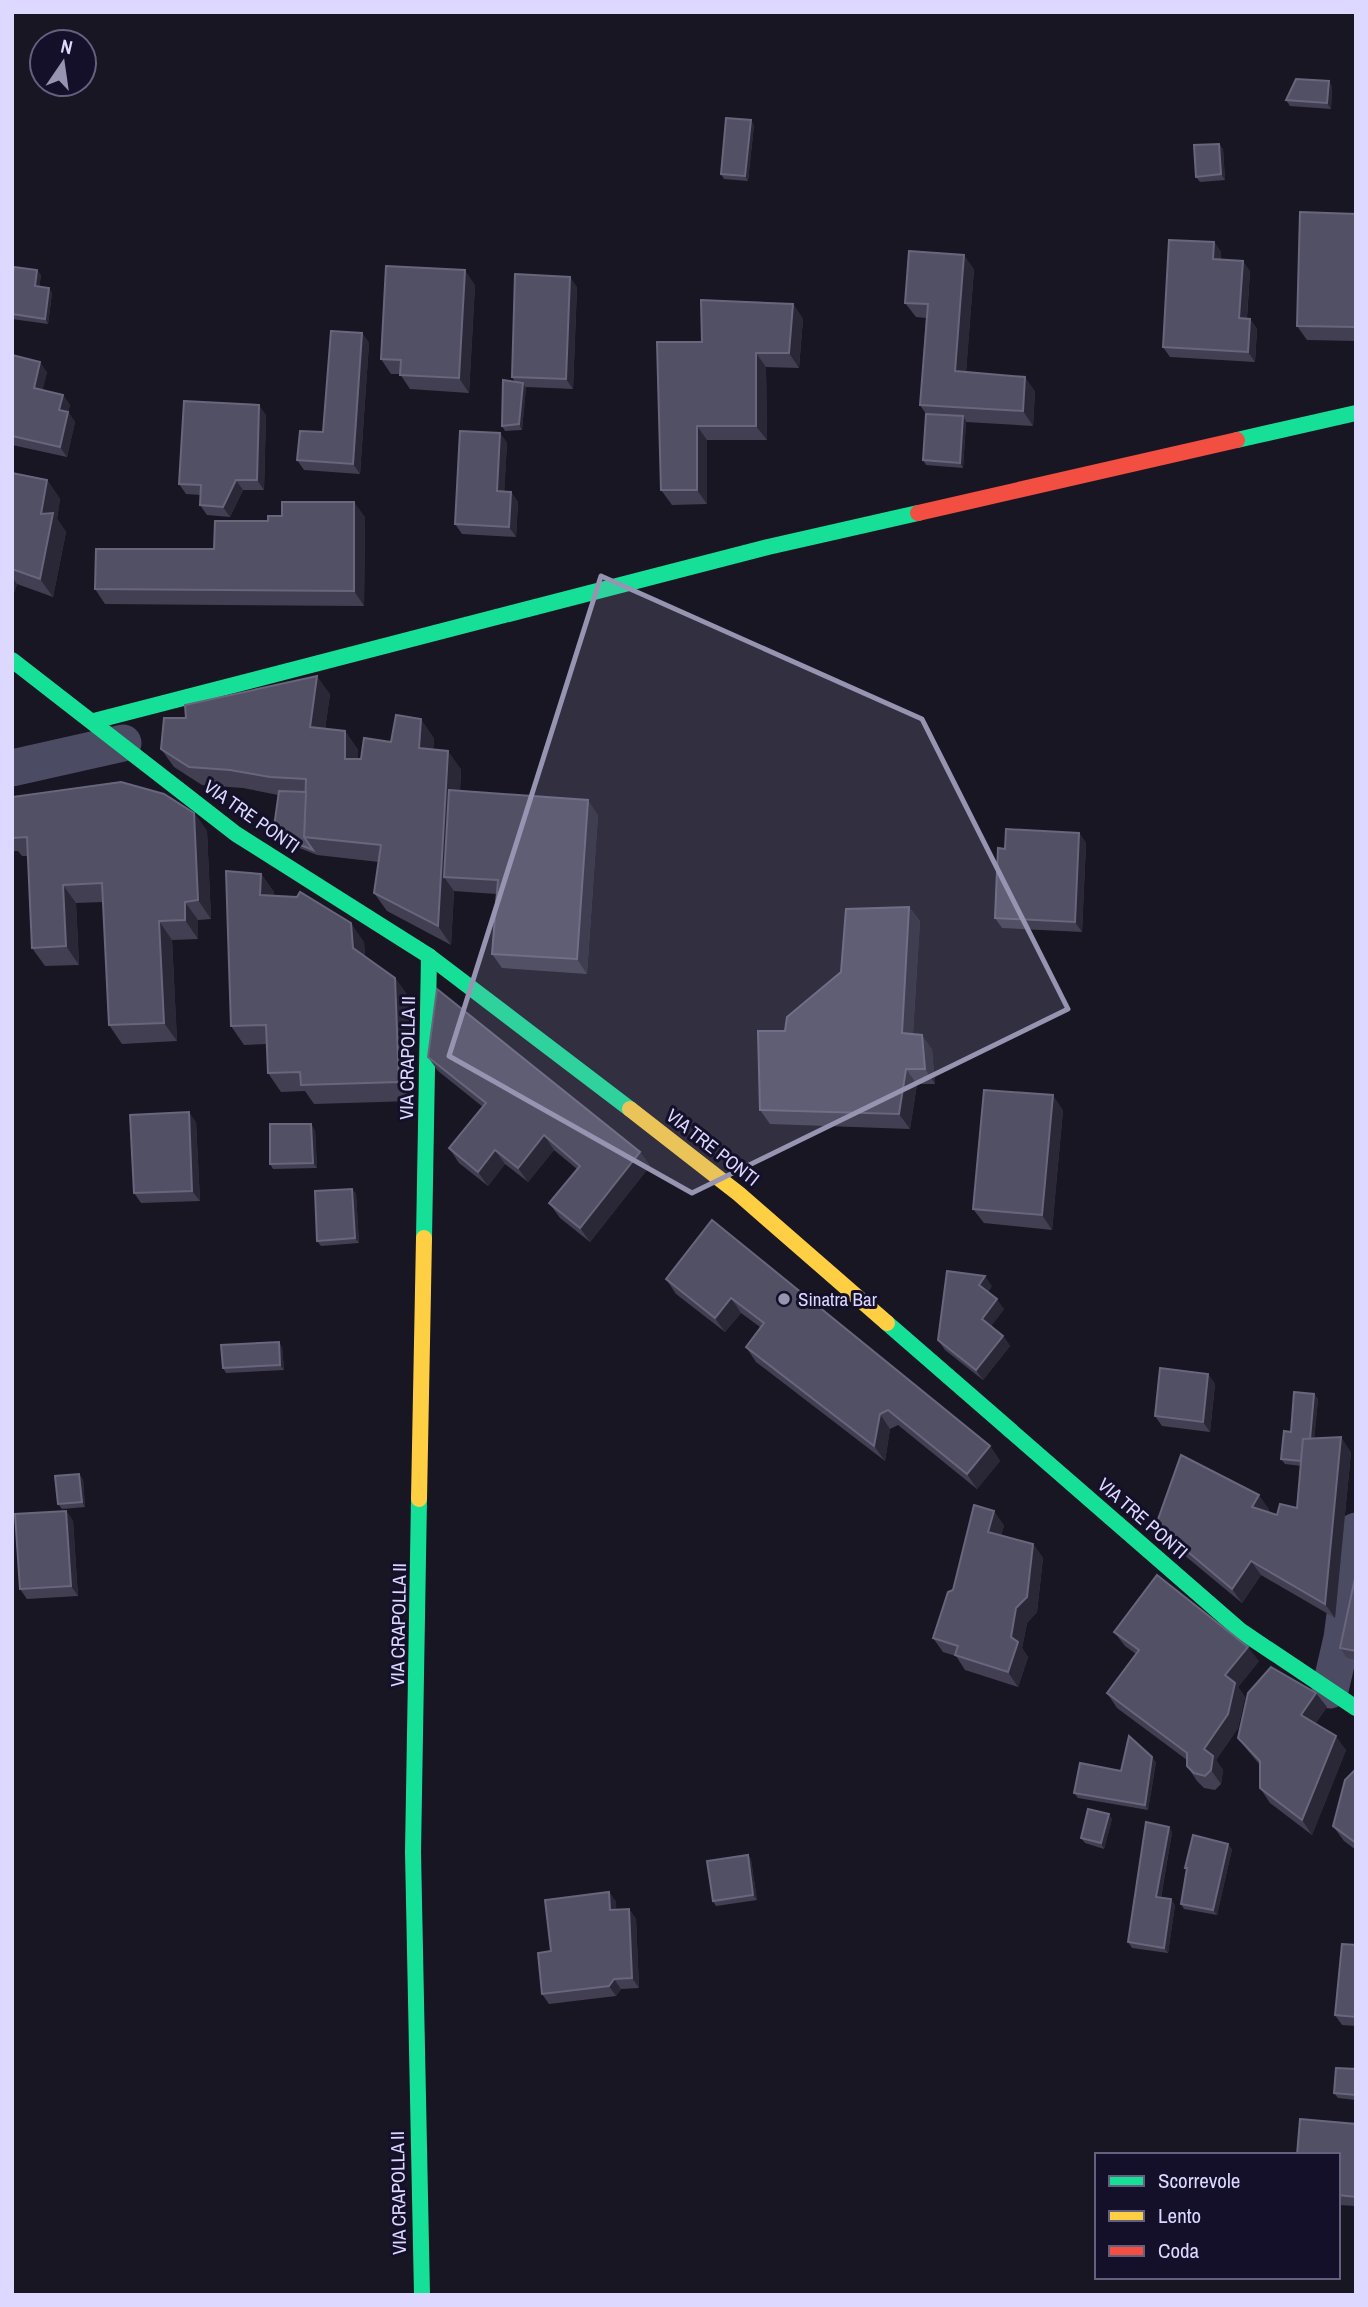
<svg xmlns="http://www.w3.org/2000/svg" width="1368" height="2307" font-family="'Archivo Narrow',sans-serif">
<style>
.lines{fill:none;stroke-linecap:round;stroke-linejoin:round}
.street{stroke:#4c4b64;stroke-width:37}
.fast{stroke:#16e098;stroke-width:16}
.slow{stroke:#ffcf43;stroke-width:16}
.jam{stroke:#f24e42;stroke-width:16}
.wall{fill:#423f52}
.shaded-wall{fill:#2a2837}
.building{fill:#525065;stroke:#68657d;stroke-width:2}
.marked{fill:#9794b2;fill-opacity:0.2;stroke:#9794b2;stroke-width:5;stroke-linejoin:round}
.poi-dot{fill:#9794b2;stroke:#141029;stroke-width:2.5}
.labels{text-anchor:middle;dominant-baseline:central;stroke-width:6;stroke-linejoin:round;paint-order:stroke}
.street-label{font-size:19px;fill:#dcd8ff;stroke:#141029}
.poi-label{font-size:19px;fill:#dcd8ff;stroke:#141029;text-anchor:start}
</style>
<rect width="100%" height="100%" fill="#181623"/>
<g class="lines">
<!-- street -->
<g class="street">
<polyline points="12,768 123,743"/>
<polyline points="1330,1690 1342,1638 1356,1531"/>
</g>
<!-- fast -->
<g class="fast">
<polyline points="1237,440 1356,413"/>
<polyline points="12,660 236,834 429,956 630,1109"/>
<polyline points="94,721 768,547 918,513"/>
<polyline points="424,1238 429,956"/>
<polyline points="887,1323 1241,1631 1356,1708"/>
<polyline points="419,1499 413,1852 422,2295"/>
</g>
<!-- slow -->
<g class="slow">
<polyline points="630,1109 739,1194 887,1323"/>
<polyline points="419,1499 424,1238"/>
</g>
<!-- jam -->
<polyline class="jam" points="918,513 1237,440"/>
</g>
<!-- wall -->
<g class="wall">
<polygon points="1332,86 1331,109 1290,106 1286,100"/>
<polygon points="754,125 748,181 724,179 721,174"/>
<polygon points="1219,144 1223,149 1225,180 1200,182 1196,177"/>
<polygon points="1356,214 1356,341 1307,340 1297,326"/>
<polygon points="1214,242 1221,252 1221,259 1250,271 1247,318 1250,319 1257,329 1255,362 1170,357 1163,347"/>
<polygon points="974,269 966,372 1035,391 1033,426 966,422 963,468 926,465 923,460 926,414 920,405 926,318 916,317 905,303"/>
<polygon points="37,270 41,275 39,287 52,293 48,324 12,319 12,278"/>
<polygon points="475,285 469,393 410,389 400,374 391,374 381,359"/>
<polygon points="577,287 573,389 526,387 522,430 505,431 502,426 515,382 512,377"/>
<polygon points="793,304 803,319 799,368 766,367 767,440 707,440 707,504 672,505 661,490 702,342"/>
<polygon points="362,333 369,343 360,474 304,470 297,460 323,432"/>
<polygon points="12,355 47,372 42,390 63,395 70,405 68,412 75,422 67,457 12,445"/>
<polygon points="266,415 264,490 243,490 230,517 207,515 200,505 201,495 186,494 179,484"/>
<polygon points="500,433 507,443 504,491 511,492 518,502 516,537 462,534 455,524"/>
<polygon points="12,473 47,480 60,499 57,519 66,532 53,597 17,584 14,593 12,593"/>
<polygon points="365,517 364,606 105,604 95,589 214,549 268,521"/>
<polygon points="330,694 325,729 345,731 358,750 358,759 361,759 391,742 434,738 433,749 461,769 460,791 598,815 587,974 502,968 492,954 496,894 454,891 451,945 387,911 374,893 379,862 317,855 277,839 273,834 278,795 243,788 202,785 174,767 161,749 186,718"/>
<polygon points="12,797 194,813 207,831 211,919 198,920 198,939 172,940 177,1041 122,1044 109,1025 103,902 76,903 79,965 45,966 32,948 28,856 22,856 18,851 12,851"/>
<polygon points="1079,833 1086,843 1082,932 1002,928 995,918 1005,849"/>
<polygon points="261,874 274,892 274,896 364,942 365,957 395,978 408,996 412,1101 314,1104 305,1091 281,1092 268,1073 267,1044 244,1045 231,1026"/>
<polygon points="909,907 920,921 913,1034 932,1049 935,1084 917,1084 910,1129 770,1124 760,1110 785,1031 841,972"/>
<polygon points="428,1057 640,1152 650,1166 590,1242 560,1218 549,1203 577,1169 554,1150 528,1182 505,1164 488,1186 459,1163 449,1148 483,1107 438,1071"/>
<polygon points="1063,1110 1052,1230 984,1223 973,1209"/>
<polygon points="196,1122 200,1201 141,1203 134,1193"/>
<polygon points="315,1130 317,1168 273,1169 270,1164"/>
<polygon points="352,1189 356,1194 359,1243 321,1246 317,1241"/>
<polygon points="712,1220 990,1446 1000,1461 977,1489 898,1425 890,1429 885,1461 756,1362 746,1347 760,1327 741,1313 725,1332 676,1294 666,1279"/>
<polygon points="992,1286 988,1292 1004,1309 991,1326 1003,1336 1010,1346 983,1380 945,1350 938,1340"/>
<polygon points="282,1347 284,1370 226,1373 223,1368"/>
<polygon points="1208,1374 1215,1384 1210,1432 1162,1426 1155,1416"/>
<polygon points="1314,1394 1318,1399 1314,1438 1351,1452 1335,1618 1261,1575 1242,1603 1166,1540 1156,1525 1269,1509 1268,1512 1277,1515 1297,1508 1301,1466 1285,1464 1281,1459 1291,1432"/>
<polygon points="83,1479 85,1507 62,1509 58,1504"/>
<polygon points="66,1511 73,1521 78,1596 27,1599 20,1589"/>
<polygon points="1004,1525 1001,1536 1033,1544 1043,1558 1037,1612 1027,1623 1022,1648 1028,1657 1018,1687 965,1670 956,1656 943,1652 933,1638 953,1590"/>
<polygon points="1356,1578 1356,1660 1347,1658 1340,1648"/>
<polygon points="1114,1632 1259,1661 1238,1687 1245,1697 1238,1728 1216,1760 1223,1770 1221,1784 1215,1790 1204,1788 1197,1781 1187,1766 1187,1760 1117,1708 1107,1693 1136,1654 1125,1646"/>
<polygon points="1327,1707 1315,1724 1346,1750 1312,1835 1270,1803 1260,1788 1260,1765 1249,1752 1238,1738"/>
<polygon points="1156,1762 1148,1810 1078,1798 1074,1793 1121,1771"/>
<polygon points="1356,1769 1356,1850 1344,1841 1333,1826"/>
<polygon points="1112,1819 1104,1849 1085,1843 1081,1838"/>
<polygon points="1172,1832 1161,1898 1175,1905 1168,1953 1132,1948 1128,1942"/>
<polygon points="1232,1849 1217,1915 1184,1909 1181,1904 1187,1871 1185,1868"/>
<polygon points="748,1855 751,1860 757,1900 716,1906 713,1901"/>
<polygon points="609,1892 616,1902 616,1909 629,1909 636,1919 639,1988 621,1989 616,1996 549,2004 542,1994 551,1951"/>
<polygon points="1356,1945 1356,2026 1342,2025 1335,2015"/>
<polygon points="1356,2069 1356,2100 1338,2098 1334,2093"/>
<polygon points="1356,2124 1356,2206 1338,2205 1338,2155"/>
</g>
<!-- shaded-wall -->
<g class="shaded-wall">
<polygon points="1329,81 1332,86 1331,109 1327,103"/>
<polygon points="751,120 754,125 748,181 745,176"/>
<polygon points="1219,144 1223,149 1225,180 1221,174"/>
<polygon points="1214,242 1221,252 1220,269 1213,259"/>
<polygon points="964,255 974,269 965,386 955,371"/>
<polygon points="1243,261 1250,271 1246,328 1239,318"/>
<polygon points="37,270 41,275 39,291 35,286"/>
<polygon points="465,270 475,285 469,393 459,378"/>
<polygon points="570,277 577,287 573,389 566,379"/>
<polygon points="49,288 52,293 48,324 45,319"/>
<polygon points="793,304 803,319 799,368 789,353"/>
<polygon points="1250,319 1257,329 1255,362 1248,352"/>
<polygon points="362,333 369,343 360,474 353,464"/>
<polygon points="756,353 766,367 767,440 756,426"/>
<polygon points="40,362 47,372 41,398 34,388"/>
<polygon points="1025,377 1035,391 1033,426 1023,411"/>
<polygon points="523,383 526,388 522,430 519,424"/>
<polygon points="63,395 70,405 68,412 75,422 67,457 60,447 59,410"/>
<polygon points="259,405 266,415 264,490 257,480"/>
<polygon points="963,416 966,421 963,468 960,463"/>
<polygon points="697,426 707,440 707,504 697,490"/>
<polygon points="500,433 507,443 504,501 497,491"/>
<polygon points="47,480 60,499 57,519 66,532 53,597 40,579 41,514"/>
<polygon points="236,480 243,490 230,517 223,507"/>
<polygon points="511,492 518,502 516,537 509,527"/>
<polygon points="354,502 365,517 364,606 354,591"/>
<polygon points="12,577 17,584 14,593 12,592"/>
<polygon points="317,676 330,694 323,745 310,727"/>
<polygon points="421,719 434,738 432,767 419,748"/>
<polygon points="345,731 358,750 358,778 345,759"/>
<polygon points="448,751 461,769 455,877 444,877 454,891 451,945 438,926"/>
<polygon points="588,800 598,815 587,974 577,959"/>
<polygon points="194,813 207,831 211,919 198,900"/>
<polygon points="1079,833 1086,843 1082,932 1075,922"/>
<polygon points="261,874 274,892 273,914 260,895"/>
<polygon points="63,885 76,903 79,965 66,946"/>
<polygon points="185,902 198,920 198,939 185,920"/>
<polygon points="909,907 920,921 912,1048 902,1033"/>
<polygon points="159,921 172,940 177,1041 164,1023"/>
<polygon points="351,923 364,942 366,967 353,948"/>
<polygon points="395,978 408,996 412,1101 399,1082"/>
<polygon points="922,1035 932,1049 935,1084 925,1069"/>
<polygon points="906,1069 917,1084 910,1129 899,1114"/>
<polygon points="1053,1095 1063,1110 1052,1230 1042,1215"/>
<polygon points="189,1112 196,1122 200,1201 192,1191"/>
<polygon points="311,1124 315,1130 317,1168 313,1163"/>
<polygon points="544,1135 554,1150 528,1182 518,1168"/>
<polygon points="495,1150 505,1164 488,1186 478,1172"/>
<polygon points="640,1152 650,1166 590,1242 580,1228"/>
<polygon points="352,1189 356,1194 359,1243 355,1238"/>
<polygon points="985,1276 992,1286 986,1295 979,1285"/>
<polygon points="731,1298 741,1313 725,1332 715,1318"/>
<polygon points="997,1299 1004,1309 989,1329 982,1319"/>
<polygon points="1003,1336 1010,1346 983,1380 976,1370"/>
<polygon points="279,1342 282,1347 284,1370 280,1365"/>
<polygon points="1208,1374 1215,1384 1210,1432 1203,1422"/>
<polygon points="1314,1394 1318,1399 1312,1467 1308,1462"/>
<polygon points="880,1414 890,1429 885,1461 874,1446"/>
<polygon points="1341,1437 1351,1452 1335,1618 1325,1604"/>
<polygon points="990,1446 1000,1461 977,1489 967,1474"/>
<polygon points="79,1474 83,1479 85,1507 82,1502"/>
<polygon points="1259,1495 1269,1509 1262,1522 1252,1507"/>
<polygon points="66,1511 73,1521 78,1596 71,1586"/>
<polygon points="994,1511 1004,1525 998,1547 988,1532"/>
<polygon points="1033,1544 1043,1558 1037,1612 1027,1623 1022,1648 1028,1657 1018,1687 1008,1672 1011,1637 1016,1608"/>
<polygon points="1251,1561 1261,1575 1242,1603 1232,1589"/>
<polygon points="1248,1647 1259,1661 1238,1687 1245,1697 1238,1728 1216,1760 1223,1770 1221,1784 1211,1770 1204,1749 1225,1675"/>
<polygon points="1316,1693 1327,1707 1311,1730 1301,1715"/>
<polygon points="1336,1736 1346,1750 1312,1835 1302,1820"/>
<polygon points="1152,1757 1156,1762 1148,1810 1145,1805"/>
<polygon points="1109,1814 1112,1819 1104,1849 1101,1843"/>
<polygon points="1169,1827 1172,1832 1160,1903 1156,1897"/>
<polygon points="1228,1844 1232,1849 1217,1915 1213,1910"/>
<polygon points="748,1855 751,1860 757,1900 753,1895"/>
<polygon points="609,1892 616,1902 617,1920 610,1910"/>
<polygon points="1171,1899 1175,1905 1168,1953 1164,1948"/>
<polygon points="629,1909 636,1919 639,1988 632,1978"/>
<polygon points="614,1979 621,1989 616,1996 609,1986"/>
</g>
<!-- building -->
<g class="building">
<polygon points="1296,79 1329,81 1327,103 1286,100"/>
<polygon points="726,118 751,120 745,176 721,174"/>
<polygon points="1219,144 1221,174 1196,177 1194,145"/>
<polygon points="1300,212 1356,214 1356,327 1297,326"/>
<polygon points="1169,240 1214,242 1213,259 1243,261 1239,318 1250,319 1248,352 1163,347"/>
<polygon points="909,251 964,255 955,371 1025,377 1023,411 920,405 928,304 905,303"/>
<polygon points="386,266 465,270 459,378 400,375 401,360 381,359"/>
<polygon points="14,267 37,270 35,286 49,288 45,319 12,314 12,278"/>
<polygon points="515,274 570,277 566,379 512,377"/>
<polygon points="701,300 793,304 789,353 756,353 756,426 697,426 697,490 661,490 657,342 702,342"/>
<polygon points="331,331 362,333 353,464 297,460 300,431 323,432"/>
<polygon points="12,355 40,362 34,388 63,395 59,410 68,412 60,447 12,436"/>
<polygon points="503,380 523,383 519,424 502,426"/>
<polygon points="184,401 259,405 257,480 236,480 223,507 200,505 201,485 179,484"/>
<polygon points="926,414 963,416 960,463 923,460"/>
<polygon points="460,431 500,433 497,491 511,492 509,527 455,524"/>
<polygon points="12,473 47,480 41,514 53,513 40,579 12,569"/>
<polygon points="282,502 354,502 354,591 95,589 96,549 214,549 215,521 268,521 268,516 282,516"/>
<polygon points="317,676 310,727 345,731 345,759 361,759 364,738 391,742 396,715 421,719 419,748 448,751 438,926 374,893 381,845 304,837 306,779 270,777 230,770 189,767 161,749 164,718 186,718 185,705"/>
<polygon points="121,782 164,794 194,813 198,900 185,902 185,920 159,921 164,1023 109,1025 102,883 63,885 66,946 32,948 27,837 12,838 12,797"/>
<polygon points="449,790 588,800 577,959 492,954 498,880 444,877"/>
<polygon points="279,791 306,792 304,837 313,850 273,834"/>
<polygon points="1006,829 1079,833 1075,922 995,918 998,848 1005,849"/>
<polygon points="226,871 261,874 260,895 297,897 300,892 351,923 353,948 395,978 399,1082 301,1085 300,1072 268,1073 266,1025 231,1026"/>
<polygon points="909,907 902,1033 922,1035 925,1069 906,1069 899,1114 760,1110 758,1031 785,1031 787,1017 841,972 846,909"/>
<polygon points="437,989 640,1152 580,1228 549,1203 580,1166 544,1135 518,1168 495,1150 478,1172 449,1148 486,1103 428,1057"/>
<polygon points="984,1090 1053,1095 1042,1215 973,1209"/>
<polygon points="189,1112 192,1191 134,1193 130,1115"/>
<polygon points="270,1124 311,1124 313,1163 270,1164"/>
<polygon points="352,1189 355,1238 317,1241 315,1191"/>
<polygon points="712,1220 990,1446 967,1474 888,1410 880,1414 874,1446 746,1347 764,1323 731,1298 715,1318 666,1279"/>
<polygon points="947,1271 985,1276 979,1285 997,1299 982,1319 1003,1336 976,1370 938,1340"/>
<polygon points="279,1342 280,1365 223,1368 221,1345"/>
<polygon points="1160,1368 1208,1374 1203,1422 1155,1416"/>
<polygon points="1294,1392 1314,1394 1310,1439 1303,1439 1301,1461 1281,1459 1284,1431 1291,1432"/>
<polygon points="1341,1437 1325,1604 1251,1561 1232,1589 1156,1525 1181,1455 1259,1495 1252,1507 1277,1515 1280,1504 1297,1508 1303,1439"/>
<polygon points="79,1474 82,1502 58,1504 55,1476"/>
<polygon points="974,1505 994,1511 988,1532 1033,1544 1027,1597 1016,1608 1011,1637 1018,1642 1008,1672 955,1655 958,1646 933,1638 948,1592 953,1590"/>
<polygon points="66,1511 71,1586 20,1589 15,1514"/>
<polygon points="1157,1575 1248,1647 1225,1675 1235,1683 1228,1714 1204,1749 1213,1756 1211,1770 1205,1776 1194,1773 1187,1766 1187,1753 1107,1693 1139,1650 1114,1632"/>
<polygon points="1355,1578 1356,1578 1356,1651 1340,1648"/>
<polygon points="1271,1667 1316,1693 1301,1715 1336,1736 1302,1820 1260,1788 1260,1761 1238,1738 1248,1693"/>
<polygon points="1129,1736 1152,1757 1145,1805 1074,1793 1080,1763 1121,1771"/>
<polygon points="1356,1769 1356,1843 1333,1826 1345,1780"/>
<polygon points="1088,1809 1109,1814 1101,1843 1081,1838"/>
<polygon points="1146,1822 1169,1827 1156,1897 1171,1899 1164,1948 1128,1942"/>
<polygon points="1193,1835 1228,1844 1213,1910 1181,1904 1187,1868 1185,1868"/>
<polygon points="748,1855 753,1895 713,1901 707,1861"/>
<polygon points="609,1892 610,1910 629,1909 632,1978 614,1979 609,1986 542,1994 538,1953 551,1951 545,1900"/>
<polygon points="1342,1944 1356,1945 1356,2017 1335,2015"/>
<polygon points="1336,2068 1356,2069 1356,2095 1334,2093"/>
<polygon points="1300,2119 1356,2124 1356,2197 1338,2195 1338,2155 1297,2155"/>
</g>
<!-- marked area -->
<path class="marked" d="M 601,576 L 922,719 L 1068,1009 L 692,1193 L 449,1056 Z"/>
<!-- markers -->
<circle class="poi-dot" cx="784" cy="1299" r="7"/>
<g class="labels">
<!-- street labels -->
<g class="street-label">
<text transform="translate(252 816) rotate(35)">VIA TRE PONTI</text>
<text transform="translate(407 1058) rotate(-89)">VIA CRAPOLLA II</text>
<text transform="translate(713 1147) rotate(38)">VIA TRE PONTI</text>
<text transform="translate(1143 1518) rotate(41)">VIA TRE PONTI</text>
<text transform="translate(398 1625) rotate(-89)">VIA CRAPOLLA II</text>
<text transform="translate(398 2193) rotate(-91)">VIA CRAPOLLA II</text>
</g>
<!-- poi labels -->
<g class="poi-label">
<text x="798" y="1299">Sinatra Bar</text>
</g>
</g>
<!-- border -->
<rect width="1368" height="2307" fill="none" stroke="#dcd8ff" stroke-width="28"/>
<!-- legend -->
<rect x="1095" y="2153" width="245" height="126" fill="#141029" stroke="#64607f" stroke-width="2"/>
<rect x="1109" y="2176" width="35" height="10" fill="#16e098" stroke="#64607f" stroke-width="2"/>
<text x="1158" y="2188" font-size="21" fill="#dcd8ff">Scorrevole</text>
<rect x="1109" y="2211" width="35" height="10" fill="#ffcf43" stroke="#64607f" stroke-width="2"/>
<text x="1158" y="2223" font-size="21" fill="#dcd8ff">Lento</text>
<rect x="1109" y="2246" width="35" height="10" fill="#f24e42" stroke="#64607f" stroke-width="2"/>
<text x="1158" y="2258" font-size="21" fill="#dcd8ff">Coda</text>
<!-- north arrow -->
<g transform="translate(63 63) rotate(13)"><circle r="33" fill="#141029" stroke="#64607f" stroke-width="2"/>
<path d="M0-5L12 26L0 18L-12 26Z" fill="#9794b2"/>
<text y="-10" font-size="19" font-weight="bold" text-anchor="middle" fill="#dcd8ff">N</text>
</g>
</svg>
